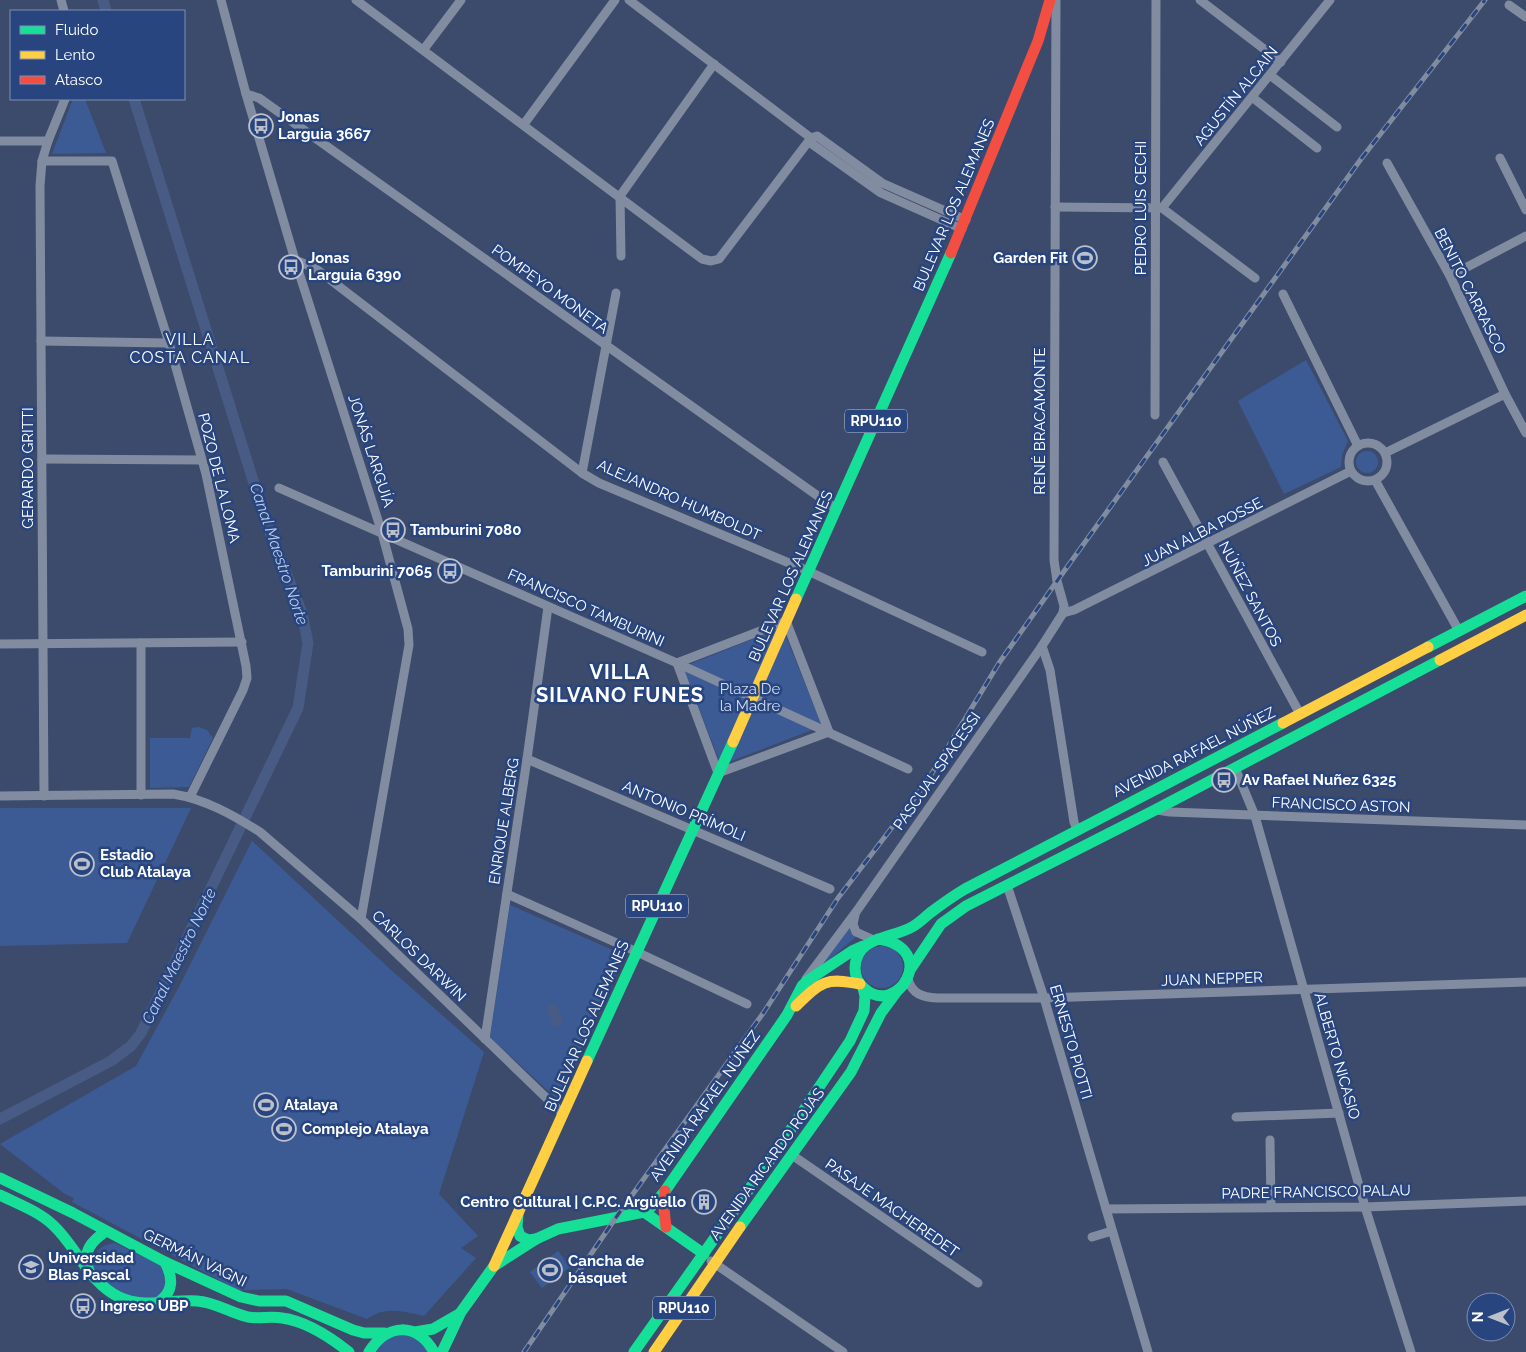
<svg xmlns="http://www.w3.org/2000/svg" width="1526" height="1352" font-family="Raleway,sans-serif">
<style>
.green{fill:#3c5b95}
.water{fill:#475b84}
.lines{fill:none;stroke-linecap:round;stroke-linejoin:round}
.canal{stroke:#475b84;stroke-width:11}
.street{stroke:#828ca1;stroke-width:9}
.fast{stroke:#16e098;stroke-width:11}
.slow{stroke:#ffcf43;stroke-width:11}
.jam{stroke:#f24e42;stroke-width:11}
.rail-casing{stroke:#828ca1;stroke-width:5}
.rail{stroke:#28457f;stroke-width:3;stroke-dasharray:9;stroke-linecap:butt}
.labels{text-anchor:middle;dominant-baseline:central;stroke-width:5;stroke-linejoin:round;paint-order:stroke}
.shield{fill:#28457f;stroke:#bec7d9;stroke-width:1}
.shield-label{font-size:14px;font-weight:bold;fill:#fff}
.street-label{font-size:15px;fill:#fff;stroke:#28457f}
.poi-label{font-size:15px;font-weight:bold;fill:#fff;stroke:#28457f;text-anchor:start}
.park-label{font-size:15px;fill:#d1def4;stroke:#28457f}
.neighbourhood-label{font-size:16px;letter-spacing:1px;fill:#fff;stroke:#28457f}
.water-label{font-size:16px;font-style:italic;fill:#bacced;stroke:#28457f}
.district-label{font-size:20px;font-weight:bold;letter-spacing:1px;fill:#fff;stroke:#28457f}
</style>
<rect width="100%" height="100%" fill="#3c4b6b"/>
<!-- green -->
<g class="green">
<polygon points="73,99 85,99 106,153 52,154"/>
<polygon points="1306,360 1348,441 1342,455 1341,467 1284,494 1238,401"/>
<circle cx="1367" cy="462" r="11"/>
<polygon points="778,629 785,634 822,726 721,765 683,667"/>
<polygon points="199,727 207,730 213,738 189,787 150,788 150,738 190,738 192,728"/>
<polygon points="0,808 191,808 127,943 0,946"/>
<path d="M 252,841 L 391,970 L 484,1052 L 439,1194 L 478,1236 L 461,1248 L 476,1258 L 424,1316 C 404,1311 384,1306 367,1319 L 287,1289 L 238,1290 L 72,1202 L 74,1198 L 65,1194 L 0,1144 L 136,1066 L 181,983 Z"/>
<polygon points="510,905 624,955 558,1100 490,1037"/>
<polygon points="850,925 856,937 825,963 824,961"/>
<circle cx="882" cy="967" r="21"/>
<path d="M 115,1243 L 161,1265 L 167,1288 L 158,1298 L 138,1300 L 114,1289 L 93,1270 C 92,1254 99,1245 115,1243 Z"/>
<polygon points="558,1251 570,1267 542,1288 530,1272"/>
<polygon points="395,1335 413,1336 430,1352 375,1352 379,1345"/>
</g>
<!-- water -->
<polygon class="water" points="556,1003 564,1024 554,1028 546,1007"/>
<g class="lines">
<!-- canal -->
<g class="canal">
<polyline points="103,0 106,11"/>
<polyline points="0,1119 111,1061 131,1046 141,1033 298,708 308,643 302,613 267,525 134,99"/>
</g>
<!-- street -->
<g class="street">
<polyline points="61,0 64,11"/>
<polyline points="221,0 246,94 295,260 382,533 408,629 409,645 361,919"/>
<polyline points="356,0 702,259 711,261 719,259 811,138 817,136 882,183 966,220"/>
<polyline points="629,0 811,138 812,144 881,193 962,229"/>
<polyline points="1200,0 1281,62"/>
<polyline points="1509,5 1526,17"/>
<polyline points="424,49 461,0"/>
<polyline points="1270,75 1337,127"/>
<polyline points="246,94 259,98 836,509"/>
<polyline points="1252,97 1317,148"/>
<polyline points="524,124 615,0"/>
<polyline points="0,141 48,141"/>
<polyline points="1500,158 1526,210"/>
<polyline points="42,161 112,161 169,343 206,474 246,666 247,678 243,690 190,797"/>
<polyline points="1387,163 1450,276 1505,394 1526,433"/>
<polyline points="1055,207 1162,208 1255,278"/>
<polyline points="1162,208 1330,0"/>
<polyline points="621,256 620,196 714,64"/>
<polyline points="295,260 315,268 582,473 599,483 808,571 982,652"/>
<polyline points="1450,276 1526,236"/>
<polyline points="1283,294 1358,446"/>
<polyline points="41,341 169,343"/>
<polyline points="1155,415 1156,0"/>
<circle cx="1368" cy="462" r="19"/>
<polyline points="1385,453 1505,394"/>
<polyline points="42,459 202,460"/>
<polyline points="1163,462 1300,714"/>
<polyline points="582,473 616,293"/>
<polyline points="1375,480 1459,631"/>
<polyline points="279,488 677,663 908,769"/>
<polyline points="1063,613 1074,610 1351,471"/>
<polyline points="0,644 242,642"/>
<polyline points="1042,646 1050,670 1074,822 1077,830"/>
<polyline points="677,663 718,773 829,732"/>
<polyline points="677,663 786,621 829,732"/>
<polyline points="527,759 830,889"/>
<polyline points="1235,768 1255,816 1365,1207 1411,1352"/>
<polyline points="141,795 141,643"/>
<path d="M 0,796 L 173,794 C 205,799 233,815 260,832 L 361,919 L 563,1114"/>
<polyline points="44,796 40,186 42,161 48,141 65,99"/>
<polyline points="1157,810 1170,812 1526,825"/>
<polyline points="1007,885 1044,998 1148,1352"/>
<polyline points="507,894 637,952 747,1004"/>
<polyline points="855,915 853,924 856,932 874,940"/>
<polyline points="806,979 856,912 1042,646 1063,613 1064,606 1057,581 1054,560 1056,0"/>
<path d="M 908,979 C 912,994 922,997 937,998 L 1044,998 L 1526,982"/>
<polyline points="485,1039 527,759 548,607"/>
<polyline points="1236,1117 1339,1113"/>
<polyline points="1270,1140 1271,1207"/>
<polyline points="792,1155 978,1283"/>
<polyline points="1106,1209 1365,1207 1526,1201"/>
<polyline points="1092,1237 1112,1231"/>
<polyline points="711,1261 843,1352"/>
</g>
<!-- fast -->
<g class="fast">
<polyline points="796,599 951,253"/>
<polyline points="1428,647 1526,596"/>
<path d="M 878,939 C 941,948 897,1019 864,988 C 858,983 855,975 855,968 C 856,936 891,939 912,927 C 919,923 925,917 930,913 C 942,904 953,896 965,889 L 1283,723"/>
<polyline points="910,970 941,924 966,906 1155,810 1440,660"/>
<polyline points="587,1061 733,742"/>
<polyline points="0,1178 73,1213 165,1262 241,1297 259,1301 286,1301 353,1330 364,1333 385,1333"/>
<path d="M 0,1195 C 18,1204 38,1211 53,1225 C 77,1247 88,1282 119,1297 C 144,1309 171,1299 197,1301 C 215,1302 230,1313 248,1317 C 259,1319 271,1316 282,1318 C 306,1321 330,1337 349,1352"/>
<polyline points="644,1212 704,1254"/>
<polyline points="518,1214 517,1227 520,1236 528,1240 536,1239"/>
<polyline points="740,1227 851,1072 881,1013 898,990"/>
<path d="M 88,1267 C 83,1250 92,1241 106,1231"/>
<path d="M 159,1302 C 174,1291 173,1278 165,1262"/>
<polyline points="415,1332 433,1329 459,1314"/>
<path d="M 369,1352 C 387,1323 417,1322 434,1352"/>
<polyline points="442,1352 461,1312 494,1266 536,1239 558,1229 644,1212 651,1207 665,1191 787,1015 802,986 807,981 852,951 863,946"/>
<polyline points="634,1352 779,1147 850,1041 864,1011 865,996 863,988"/>
</g>
<!-- slow -->
<g class="slow">
<polyline points="1440,660 1526,615"/>
<polyline points="1283,723 1428,647"/>
<polyline points="733,742 796,599"/>
<path d="M 796,1006 C 821,982 825,977 860,984"/>
<polyline points="494,1266 587,1061"/>
<polyline points="654,1352 740,1227"/>
</g>
<!-- jam -->
<g class="jam">
<polyline points="951,253 1038,41 1050,0"/>
<polyline points="665,1191 664,1209 666,1227"/>
</g>
<!-- rail casing -->
<g class="rail-casing">
<polyline id="rail" points="524,1352 617,1216 764,1012 838,898 926,783 999,663 1057,581 1361,159 1485,0"/>
</g>
<!-- rail -->
<use href="#rail" class="rail"/>
</g>
<!-- icons -->
<defs>
<g id="bus-ring" transform="scale(1.25)"><circle r="9.5" fill="#28457f" stroke="#bbc0cb" stroke-width="1.5"/><path d="M-5-6H5V4H4V6H2V4H-2V6H-4V4H-5ZM-3.5-4V0h7V-4ZM-3.5 1.2v1.5H-2V1.2ZM2 1.2v1.5H3.5V1.2Z" fill="#bbc0cb"/></g>
<g id="stadium-ring" transform="scale(1.25)"><circle r="9.5" fill="#28457f" stroke="#bbc0cb" stroke-width="1.5"/><path d="M0-5a6.5 5 0 1 0 0 10a6.5 5 0 1 0 0-10ZM-3.5-1.8h7v3.6h-7Z" fill="#bbc0cb"/></g>
<g id="building-ring" transform="scale(1.25)"><circle r="9.5" fill="#28457f" stroke="#bbc0cb" stroke-width="1.5"/><path d="M-4-6H4V6H1V3H-1V6H-4ZM-2.5-4.3h1.7v1.8h-1.7ZM.8-4.3h1.7v1.8H.8ZM-2.5-1h1.7V.8h-1.7ZM.8-1h1.7V.8H.8Z" fill="#bbc0cb"/></g>
<g id="university-ring" transform="scale(1.25)"><circle r="9.5" fill="#28457f" stroke="#bbc0cb" stroke-width="1.5"/><path d="M0-5L7-2L0 1L-7-2ZM-4 1L0 2.5L4 1V4Q0 6-4 4Z" fill="#bbc0cb"/></g>
</defs>
<g fill-rule="evenodd">
<use href="#bus-ring" x="261" y="126"/>
<use href="#stadium-ring" x="1085" y="258"/>
<use href="#bus-ring" x="291" y="267"/>
<use href="#bus-ring" x="393" y="530"/>
<use href="#bus-ring" x="450" y="571"/>
<use href="#bus-ring" x="1224" y="780"/>
<use href="#stadium-ring" x="82" y="864"/>
<use href="#stadium-ring" x="266" y="1105"/>
<use href="#stadium-ring" x="284" y="1129"/>
<use href="#building-ring" x="704" y="1202"/>
<use href="#university-ring" x="31" y="1267"/>
<use href="#stadium-ring" x="550" y="1270"/>
<use href="#bus-ring" x="83" y="1306"/>
</g>
<g class="labels">
<!-- shield labels -->
<g class="shield">
<rect x="845" y="409.5" width="62" height="23" rx="4"/>
<rect x="626" y="894.5" width="62" height="23" rx="4"/>
<rect x="653" y="1296.5" width="62" height="23" rx="4"/>
</g>
<g class="shield-label">
<text x="876" y="421">RPU110</text>
<text x="657" y="906">RPU110</text>
<text x="684" y="1308">RPU110</text>
</g>
<!-- street labels -->
<g class="street-label">
<text transform="translate(1236 96) rotate(-51)">AGUSTÍN ALCAIN</text>
<text transform="translate(954 205) rotate(-67)">BULEVAR LOS ALEMANES</text>
<text transform="translate(1141 208) rotate(-90)">PEDRO LUIS CECHI</text>
<text transform="translate(550 289) rotate(36)">POMPEYO MONETA</text>
<text transform="translate(1470 291) rotate(63)">BENITO CARRASCO</text>
<text transform="translate(1040 421) rotate(-90)">RENÉ BRACAMONTE</text>
<text transform="translate(371 451) rotate(72)">JONÁS LARGUÍA</text>
<text transform="translate(28 468) rotate(-90)">GERARDO GRITTI</text>
<text transform="translate(219 478) rotate(76)">POZO DE LA LOMA</text>
<text transform="translate(679 500) rotate(24)">ALEJANDRO HUMBOLDT</text>
<text transform="translate(1202 532) rotate(-27)">JUAN ALBA POSSE</text>
<text transform="translate(791 576) rotate(-66)">BULEVAR LOS ALEMANES</text>
<text transform="translate(1250 594) rotate(62)">NÚÑEZ SANTOS</text>
<text transform="translate(586 608) rotate(24)">FRANCISCO TAMBURINI</text>
<text transform="translate(1194 752) rotate(-27)">AVENIDA RAFAEL NÚÑEZ</text>
<text transform="translate(937 771) rotate(-55)">PASCUAL SPACESSI</text>
<text transform="translate(1341 805) rotate(2)">FRANCISCO ASTON</text>
<text transform="translate(684 811) rotate(23)">ANTONIO PRÍMOLI</text>
<text transform="translate(504 821) rotate(-81)">ENRIQUE ALBERG</text>
<text transform="translate(419 956) rotate(44)">CARLOS DARWIN</text>
<text transform="translate(1212 979) rotate(-2)">JUAN NEPPER</text>
<text transform="translate(587 1026) rotate(-66)">BULEVAR LOS ALEMANES</text>
<text transform="translate(1071 1042) rotate(74)">ERNESTO PIOTTI</text>
<text transform="translate(1337 1056) rotate(74)">ALBERTO NICASIO</text>
<text transform="translate(705 1106) rotate(-55)">AVENIDA RAFAEL NÚÑEZ</text>
<text transform="translate(767 1164) rotate(-54)">AVENIDA RICARDO ROJAS</text>
<text transform="translate(1316 1192) rotate(-1)">PADRE FRANCISCO PALAU</text>
<text transform="translate(892 1208) rotate(35)">PASAJE MACHEREDET</text>
<text transform="translate(195 1258) rotate(26)">GERMÁN VAGNI</text>
</g>
<!-- poi labels -->
<g class="poi-label">
<text x="278" y="117">Jonas<tspan x="278" dy="17">Larguia 3667</tspan></text>
<text x="308" y="258">Jonas<tspan x="308" dy="17">Larguia 6390</tspan></text>
<text x="1068" y="258" text-anchor="end">Garden Fit</text>
<text x="410" y="530">Tamburini 7080</text>
<text x="432" y="571" text-anchor="end">Tamburini 7065</text>
<text x="1242" y="780">Av Rafael Nuñez 6325</text>
<text x="100" y="855">Estadio<tspan x="100" dy="17">Club Atalaya</tspan></text>
<text x="284" y="1105">Atalaya</text>
<text x="302" y="1129">Complejo Atalaya</text>
<text x="686" y="1202" text-anchor="end">Centro Cultural | C.P.C. Argüello</text>
<text x="48" y="1258">Universidad<tspan x="48" dy="17">Blas Pascal</tspan></text>
<text x="568" y="1261">Cancha de<tspan x="568" dy="17">básquet</tspan></text>
<text x="100" y="1306">Ingreso UBP</text>
</g>
<!-- park labels -->
<g class="park-label">
<text x="750" y="689">Plaza De<tspan x="750" dy="17">la Madre</tspan></text>
</g>
<!-- neighbourhood labels -->
<g class="neighbourhood-label">
<text x="190" y="339">VILLA<tspan x="190" dy="18">COSTA CANAL</tspan></text>
</g>
<!-- water labels -->
<g class="water-label">
<text transform="translate(279 554) rotate(71)">Canal Maestro Norte</text>
<text transform="translate(179 956) rotate(-64)">Canal Maestro Norte</text>
</g>
<!-- district labels -->
<g class="district-label">
<text x="620" y="672">VILLA<tspan x="620" dy="23">SILVANO FUNES</tspan></text>
</g>
</g>
<!-- legend -->
<rect x="10" y="10" width="175" height="90" fill="#28457f" stroke="#7e8fb2"/>
<rect x="20" y="26" width="25" height="8" fill="#16e098" stroke="#7e8fb2"/>
<text x="55" y="35" font-size="15" fill="#ffffff">Fluido</text>
<rect x="20" y="51" width="25" height="8" fill="#ffcf43" stroke="#7e8fb2"/>
<text x="55" y="60" font-size="15" fill="#ffffff">Lento</text>
<rect x="20" y="76" width="25" height="8" fill="#f24e42" stroke="#7e8fb2"/>
<text x="55" y="85" font-size="15" fill="#ffffff">Atasco</text>
<!-- north arrow -->
<g transform="translate(1491 1317) rotate(270)"><circle r="24" fill="#28457f" stroke="#7e8fb2"/>
<path d="M0-4L9 19L0 12L-9 19Z" fill="#bbc0cb"/>
<text y="-8" font-size="14" font-weight="bold" text-anchor="middle" fill="#ffffff">N</text>
</g>
</svg>
